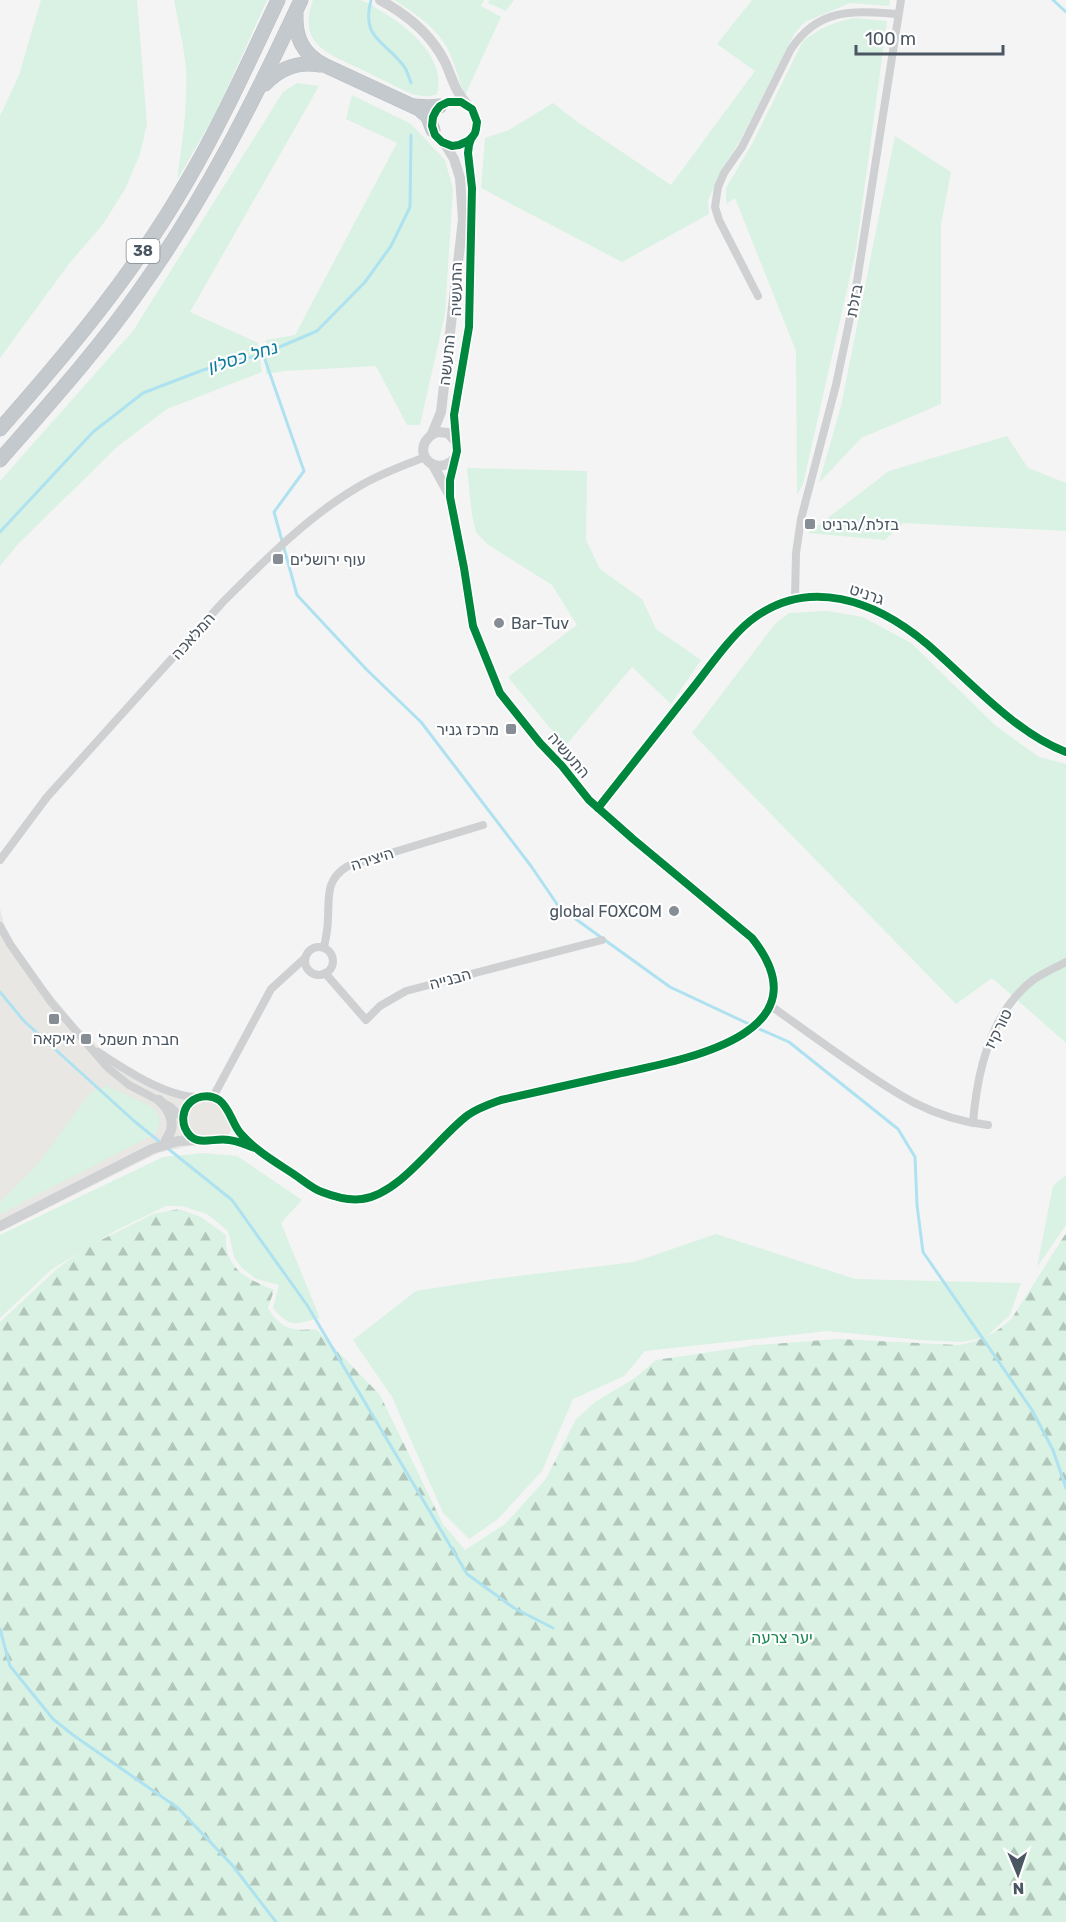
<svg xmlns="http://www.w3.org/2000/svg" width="1066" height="1922" font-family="Rubik,'Noto Sans Hebrew',sans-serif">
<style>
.commercial{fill:#e8e7e3}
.green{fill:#d9f2e3}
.forest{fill:url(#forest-firs)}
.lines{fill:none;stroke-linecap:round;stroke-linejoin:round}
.stream{stroke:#aee2f0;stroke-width:3}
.trunk-casing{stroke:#b9bec3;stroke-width:15}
.minor{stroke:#ced0d2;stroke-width:8}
.tertiary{stroke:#ced0d2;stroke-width:10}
.trunk{stroke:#c4c9cd;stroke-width:14}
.cycleway-casing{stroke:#fff;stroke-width:11}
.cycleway{stroke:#00873e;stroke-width:8}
.poi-dot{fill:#868d94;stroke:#fff;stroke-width:2}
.labels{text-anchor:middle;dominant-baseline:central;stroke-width:4.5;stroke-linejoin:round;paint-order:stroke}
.shield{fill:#fff;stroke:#808990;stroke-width:1.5}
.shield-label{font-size:15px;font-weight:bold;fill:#4a5661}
.street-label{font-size:16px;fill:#4a5661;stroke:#fff}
.poi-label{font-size:16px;fill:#4a5661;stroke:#fff;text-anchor:start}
.park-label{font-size:16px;fill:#17864f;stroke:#fff}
.water-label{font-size:18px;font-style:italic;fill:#0c7c9b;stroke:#fff}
</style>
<defs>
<pattern id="forest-firs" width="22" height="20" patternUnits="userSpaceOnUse" patternTransform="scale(1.5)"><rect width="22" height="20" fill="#d9f2e3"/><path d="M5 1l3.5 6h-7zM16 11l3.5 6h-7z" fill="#b2c7bb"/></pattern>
</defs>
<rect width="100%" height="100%" fill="#f4f4f4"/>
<!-- commercial -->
<polygon class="commercial" points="0,909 6,932 41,982 77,1026 106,1054 150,1080 190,1095 215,1097 233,1121 230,1133 212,1145 189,1146 158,1153 0,1232"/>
<!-- green -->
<g class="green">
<polygon points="41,0 137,0 147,124 140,154 125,189 103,224 68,265 0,358 0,116 19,75"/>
<path d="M 174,0 L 267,0 L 217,111 L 177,180 C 182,143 188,106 186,69 C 184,46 178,22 174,0 Z"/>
<path d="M 313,0 C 326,0 348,0 360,0 C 367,2 375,7 381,11 C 408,27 447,58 437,94 C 428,98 421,96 412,94 C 395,86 378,78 361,69 C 328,54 297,44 313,0 Z"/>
<path d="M 394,0 L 484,0 L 481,6 L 501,17 L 465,95 C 459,81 453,55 444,43 C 433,25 412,11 394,0 Z"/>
<polygon points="490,0 514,0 506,11 488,3"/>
<polygon points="752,0 890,0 889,6 850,3 805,22 794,34 740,141 722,169 708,200 709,214 622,262 481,188 485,138 509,130 553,103 576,121 671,185 755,71 717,44"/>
<path d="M 853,18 L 887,21 L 856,250 L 803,484 L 797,495 L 796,351 L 735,198 L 726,204 L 726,188 L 752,144 L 803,41 C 820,28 832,23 853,18 Z"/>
<polygon points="297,83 319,86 190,312 258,343 262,372 167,409 117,447 19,543 0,566 0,481 133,331 283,92"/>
<polygon points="352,95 411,124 445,160 453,189 445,314 420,425 407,425 376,366 284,371 266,374 266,340 295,335 397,143 346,119"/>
<polygon points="895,136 951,172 941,224 941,404 861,438 819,483 841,406"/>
<polygon points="1007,436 1028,468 1066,483 1066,531 903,523 885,540 808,533 889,471"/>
<polygon points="467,468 587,471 586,540 600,569 642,599 656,629 701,660 671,704 632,667 565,746 508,677 577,625 552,585 487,544 476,532 472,515"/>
<polygon points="827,611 863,617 911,643 996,726 1039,757 1066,764 1066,1043 992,978 956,1004 692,733 775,624 789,613"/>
<polygon points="107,1086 154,1108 160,1120 157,1133 0,1214 0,1202 38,1164 90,1093"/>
<path d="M 203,1153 L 237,1156 L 302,1200 L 281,1223 L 320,1318 C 295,1324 291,1329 273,1308 L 279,1285 L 256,1279 L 242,1268 L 234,1257 L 228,1231 L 207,1214 L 182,1206 L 166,1206 L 115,1231 L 51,1270 L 0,1318 L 0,1235 L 163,1157 Z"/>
<polygon points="1066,1175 1066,1225 1037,1267 1053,1186"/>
<polygon points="716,1234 855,1279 1021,1283 1010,1315 986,1337 962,1342 921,1340 827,1331 645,1351 624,1376 573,1399 542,1471 498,1519 469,1539 443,1513 392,1397 353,1340 416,1291 486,1280 634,1262"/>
</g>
<!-- forest -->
<path class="forest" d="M 179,1209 L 201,1217 L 226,1235 C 224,1269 247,1279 274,1290 L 268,1308 C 281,1330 293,1331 316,1329 L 380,1395 L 443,1524 L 465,1550 L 505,1524 L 546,1479 L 576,1419 L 595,1402 L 635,1378 L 656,1360 L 758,1345 L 838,1339 L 958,1345 C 979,1342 996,1334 1012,1318 L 1066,1233 L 1066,1922 L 0,1922 L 0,1322 L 58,1268 L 89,1246 L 153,1214 Z"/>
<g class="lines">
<!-- stream -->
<g class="stream">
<path d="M 371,0 C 361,39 384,40 403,65 C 407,70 409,77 411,83"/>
<polyline points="1053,0 1066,12"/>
<polyline points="263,354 304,471 274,512 297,595 366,669 421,722 531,866 559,907 670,987 751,1025"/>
<polyline points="0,532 93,432 143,393 203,370 263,354 317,331 365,282 391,246 410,207 411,135"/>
<polyline points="0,992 24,1021 133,1120 161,1143"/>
<polyline points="757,1028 789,1042 898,1129 915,1157 917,1205 923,1252 1032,1410 1053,1450 1066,1488"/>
<polyline points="166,1147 232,1200 307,1305 467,1574 514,1608 553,1628"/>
<polyline points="0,1629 10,1666 53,1719 73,1735 178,1808 233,1866 276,1922"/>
</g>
<!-- trunk casing -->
<g class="trunk-casing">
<g id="trunk">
<path d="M 296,14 C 295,38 303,54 324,65 L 419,109 L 428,117 L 433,130"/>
<path d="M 265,84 C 280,68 298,61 320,65"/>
<polyline points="415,106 429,107 440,106"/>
<path d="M 0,429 C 68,352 135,272 186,183 C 221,124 249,61 278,0"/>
<path d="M 0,460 C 48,405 97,351 139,291 C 204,200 254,101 301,0"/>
</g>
</g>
<!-- minor -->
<g class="minor">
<path d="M 758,296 L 719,220 L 715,207 L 718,187 L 724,173 L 742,147 L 791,49 C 819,7 853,11 898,14"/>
<polyline points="795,599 796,553 801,519 836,385 855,294 901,0"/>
<path d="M 0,860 L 47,797 L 222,603 C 264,561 307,517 358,487 C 379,474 402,466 425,457"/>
<polyline points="0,926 10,944 51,1002 108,1068 129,1085 171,1107 183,1119"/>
<path d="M 324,947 C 326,938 328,928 328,918 C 329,895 326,879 348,866 L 483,825"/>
<circle cx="319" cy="961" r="14"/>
<polyline points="325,973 366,1020 380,1006 406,991 602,940"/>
<path d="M 771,1006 C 796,1024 821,1042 847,1060 C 893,1092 931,1119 988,1125"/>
<path d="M 98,1052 C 125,1069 165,1097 198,1097"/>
<polyline points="213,1097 271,989 305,958"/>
<path d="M 973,1123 C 977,1072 990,1013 1033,980 C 1043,973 1055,968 1066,962"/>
</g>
<!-- tertiary -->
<g class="tertiary">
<path d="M 380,0 C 408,15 431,34 445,62 C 452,77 455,92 467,104"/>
<polyline points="432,434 441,412 463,219 460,178 454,159 445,144"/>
<path d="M 454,459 C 432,480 407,446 437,432 L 448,433 L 456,442"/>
<polyline points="433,465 449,494"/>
<path d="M 598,808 C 628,770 658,732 688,694 C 706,672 728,639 750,621 C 808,575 876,601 927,644 C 969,680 1014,732 1066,752"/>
<path d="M 159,1100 C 171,1111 177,1125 166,1140"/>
<path d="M 255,1148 C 246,1145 238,1141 229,1140 C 212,1137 194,1149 185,1128 C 182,1121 183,1112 187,1106 C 194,1096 209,1093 219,1100 C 230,1108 232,1124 241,1134 C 256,1151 277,1163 295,1175 C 304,1181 313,1189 322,1192 C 335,1197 348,1201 362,1199 C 401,1194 437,1138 468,1115 C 478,1108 490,1104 501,1100 C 540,1091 578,1083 617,1074 C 682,1060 829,1035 752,938 L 633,839 L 589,800 L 562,766 L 540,743 L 500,693 L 473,626 L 464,568 L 450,497 L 450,480 L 457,451 L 454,415 L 469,327 L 472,188 L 468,153 L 469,145 L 471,139 L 475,133 L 476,129 L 477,122 L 472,109 L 461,102 L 448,102 L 440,106 L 436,111 L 433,117 L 432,126 L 435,135 L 442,142 L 452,146 L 459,145 L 468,141 L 473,136"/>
<polyline points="0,1226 152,1149 178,1141 196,1140"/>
</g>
<!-- trunk -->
<use href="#trunk" class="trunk"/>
<!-- cycleway casing -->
<g class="cycleway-casing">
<g id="cycleway">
<path d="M 598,808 C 628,770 658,732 688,694 C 706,672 728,639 750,621 C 808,575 876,601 927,644 C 969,680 1014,732 1066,752"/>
<path d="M 255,1148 C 246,1145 238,1141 229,1140 C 212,1137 194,1149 185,1128 C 182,1121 183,1112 187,1106 C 194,1096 209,1093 219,1100 C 230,1108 232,1124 241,1134 C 256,1151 277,1163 295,1175 C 304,1181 313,1189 322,1192 C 335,1197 348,1201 362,1199 C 401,1194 437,1138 468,1115 C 478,1108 490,1104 501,1100 C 540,1091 578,1083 617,1074 C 682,1060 829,1035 752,938 L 633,839 L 589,800 L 562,766 L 540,743 L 500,693 L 473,626 L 464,568 L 450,497 L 450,480 L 457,451 L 454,415 L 469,327 L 472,188 L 468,153 L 469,145 L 471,139 L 475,133 L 476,129 L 477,122 L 472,109 L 461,102 L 448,102 L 440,106 L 436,111 L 433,117 L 432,126 L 435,135 L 442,142 L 452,146 L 459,145 L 468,141 L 473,136"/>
</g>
</g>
<!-- cycleway -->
<use href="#cycleway" class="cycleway"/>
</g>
<!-- markers -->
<g class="poi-dot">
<rect x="804" y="518" width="12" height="12" rx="3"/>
<rect x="272" y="553" width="12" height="12" rx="3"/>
<circle cx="499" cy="623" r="6"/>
<rect x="505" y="723" width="12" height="12" rx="3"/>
<circle cx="674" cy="911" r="6"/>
<rect x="48" y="1013" width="12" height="12" rx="3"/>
<rect x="80" y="1033" width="12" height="12" rx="3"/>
</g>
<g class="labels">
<!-- shield labels -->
<rect class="shield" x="126.5" y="239" width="33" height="24" rx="4.5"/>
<g class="shield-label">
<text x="143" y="251">38</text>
</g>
<!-- street labels -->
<g class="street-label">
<text transform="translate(456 289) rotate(-89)">התעשיה</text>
<text transform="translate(854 301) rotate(-79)">בזלת</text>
<text transform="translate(447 360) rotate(-84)">התעשה</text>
<text transform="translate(867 594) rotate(19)">גרניט</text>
<text transform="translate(193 636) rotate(-48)">המלאכה</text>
<text transform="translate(569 755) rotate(49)">התעשיה</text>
<text transform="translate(372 859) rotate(-18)">היצירה</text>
<text transform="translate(450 979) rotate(-15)">הבנייה</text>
<text transform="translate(998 1029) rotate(-64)">טורקיז</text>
</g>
<!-- poi labels -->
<g class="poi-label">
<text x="822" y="524">בזלת/גרניט</text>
<text x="290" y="559">עוף ירושלים</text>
<text x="511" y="623">Bar-Tuv</text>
<text x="499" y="729" text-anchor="end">מרכז גניר</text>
<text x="662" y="911" text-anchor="end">global FOXCOM</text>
<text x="54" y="1038" text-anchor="middle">איקאה</text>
<text x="98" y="1039">חברת חשמל</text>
</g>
<!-- park labels -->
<g class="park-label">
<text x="782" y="1637">יער צרעה</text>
</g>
<!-- water labels -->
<g class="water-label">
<text transform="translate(243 357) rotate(-17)">נחל כסלון</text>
</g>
</g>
<!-- north arrow -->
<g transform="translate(1018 1874) rotate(178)" stroke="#ffffff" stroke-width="4.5" paint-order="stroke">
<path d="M0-4.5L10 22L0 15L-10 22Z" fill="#4a5661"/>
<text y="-9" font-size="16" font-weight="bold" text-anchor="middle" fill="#4a5661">N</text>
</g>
<!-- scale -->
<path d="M856 45v9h147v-9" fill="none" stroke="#4a5661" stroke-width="3"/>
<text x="865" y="45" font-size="18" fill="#4a5661" stroke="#ffffff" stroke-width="4.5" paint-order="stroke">100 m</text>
</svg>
